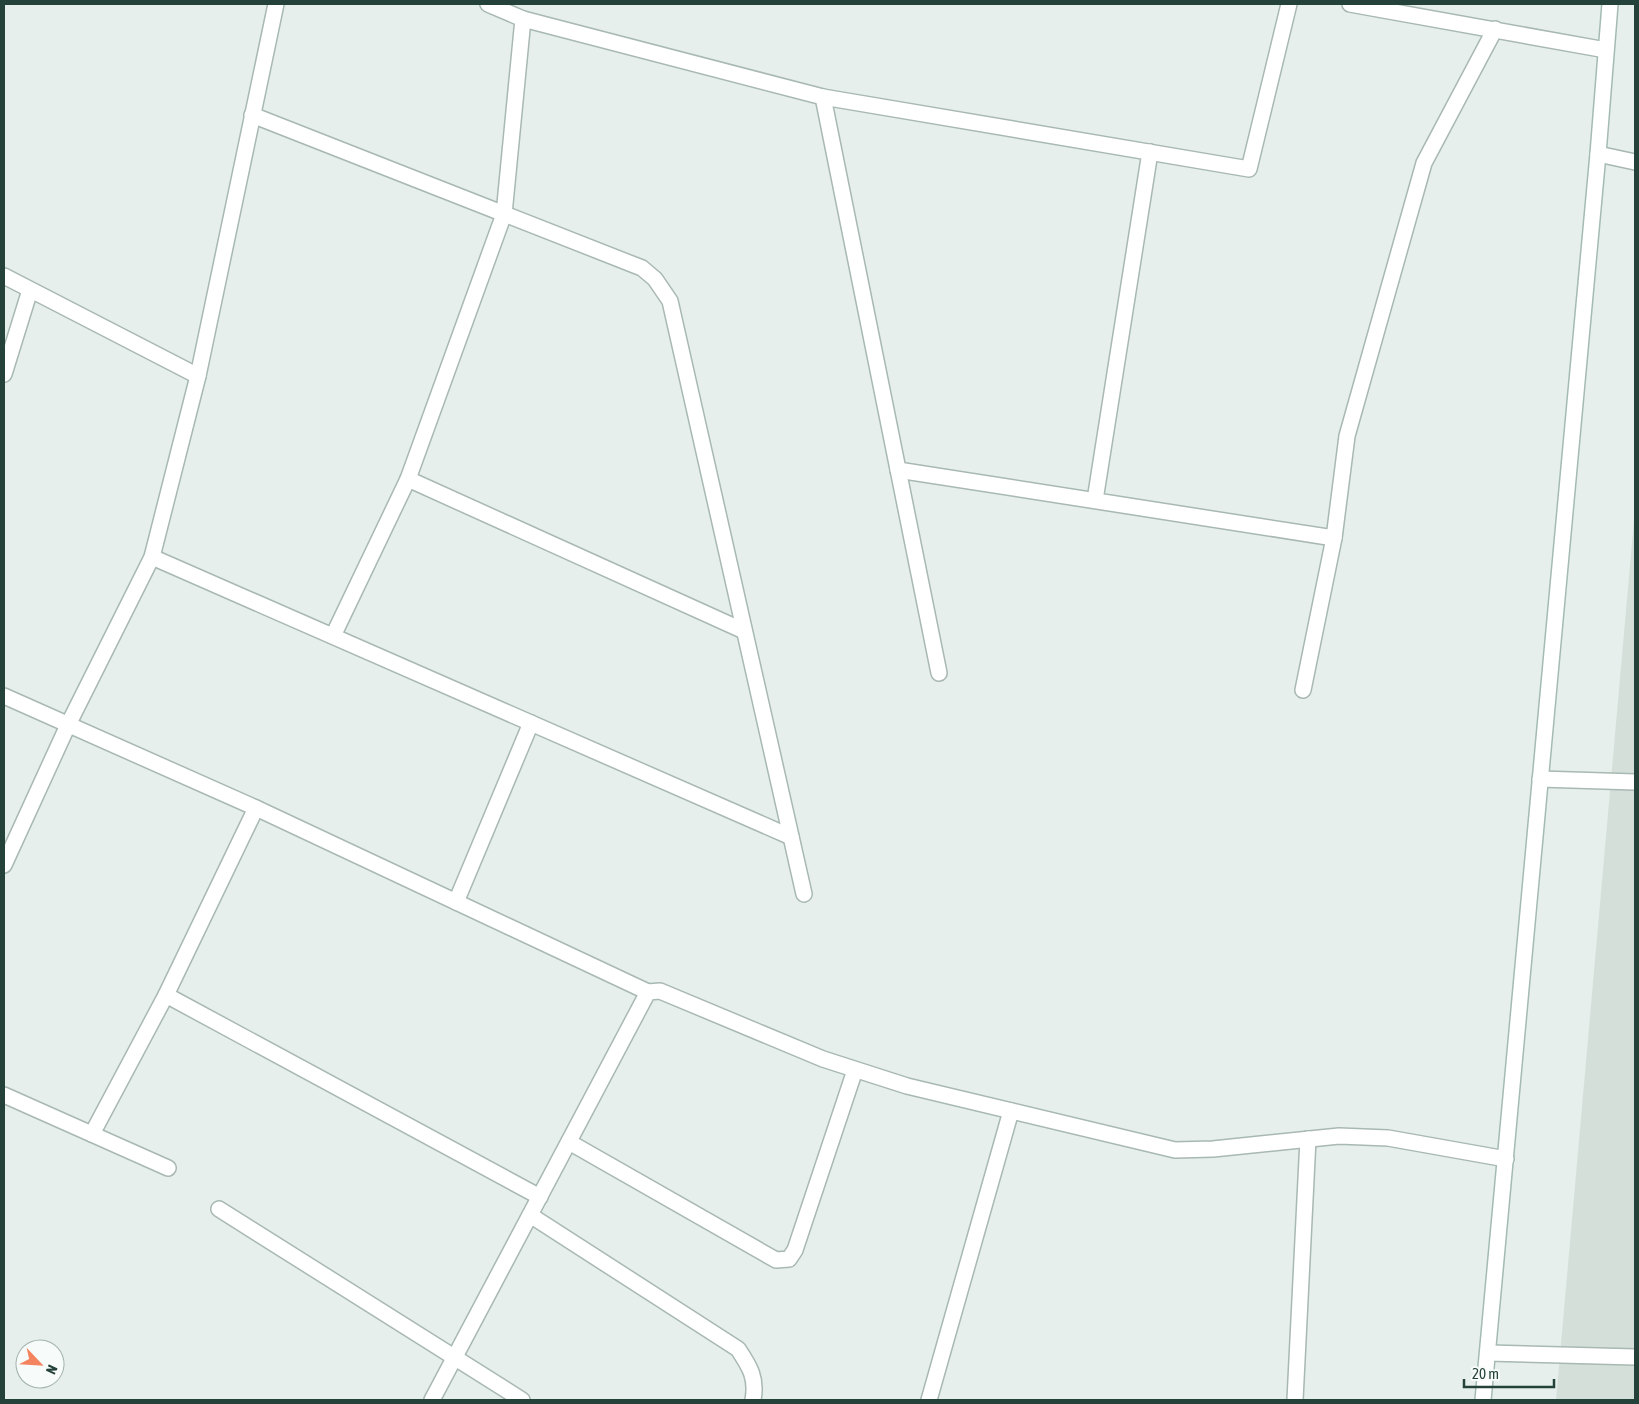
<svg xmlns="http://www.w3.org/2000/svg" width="1639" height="1404" font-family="'Asap Condensed',sans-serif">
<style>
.built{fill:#d4dfda}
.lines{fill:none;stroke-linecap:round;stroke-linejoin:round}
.service-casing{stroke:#a8b8b2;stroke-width:18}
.minor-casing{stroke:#a8b8b2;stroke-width:18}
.secondary-casing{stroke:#a4bbb3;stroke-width:18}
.service{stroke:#fff;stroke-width:15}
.minor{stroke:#fff;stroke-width:15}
.secondary{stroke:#fff;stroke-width:15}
</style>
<rect width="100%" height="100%" fill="#e6efeb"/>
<!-- built -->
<polygon class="built" points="1635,509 1635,1400 1556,1400"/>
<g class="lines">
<!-- service casing -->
<g class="service-casing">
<polyline id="service" points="1540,779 1635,782"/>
</g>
<!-- minor casing -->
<g class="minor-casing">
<g id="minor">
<polyline points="488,4 523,19 823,97 1249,169 1289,4"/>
<polyline points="1350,4 1606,50"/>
<polyline points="823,97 939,673"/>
<polyline points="252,115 642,268 655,279 670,301 804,894"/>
<polyline points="1598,154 1635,162"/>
<polyline points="4,276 198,376"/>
<polyline points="4,374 30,290"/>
<polyline points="898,470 1334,538"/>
<polyline points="408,479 744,631"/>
<polyline points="1095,500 1150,152"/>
<polyline points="152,557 791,837"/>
<polyline points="333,636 408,479 504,214 523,19"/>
<polyline points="1303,690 1334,538 1347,436 1424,163 1495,29"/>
<polyline points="4,696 256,808 648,992"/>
<polyline points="4,865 68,725 152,557 198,376 276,4"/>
<polyline points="456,902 531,723"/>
<polyline points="166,995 540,1197"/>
<polyline points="4,1095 168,1168"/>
<polyline points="92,1134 166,995 256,808"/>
<polyline points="569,1142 776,1260 789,1259 795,1250 855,1070"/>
<polyline points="219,1209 522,1400"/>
<path d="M 530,1215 L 738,1349 C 750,1367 757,1378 753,1400"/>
<polyline points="1488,1353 1635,1357"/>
<polyline points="432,1400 648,992 660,991 823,1059 907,1086 1175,1150 1213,1149 1339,1136 1388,1138 1506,1159"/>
<polyline points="929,1400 1011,1111"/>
<polyline points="1295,1400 1308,1139"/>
</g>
</g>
<!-- secondary casing -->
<g class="secondary-casing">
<polyline id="secondary" points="1483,1400 1598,154 1610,4"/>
</g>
<!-- service -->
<use href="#service" class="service"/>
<!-- minor -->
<use href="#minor" class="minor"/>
<!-- secondary -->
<use href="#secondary" class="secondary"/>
</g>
<!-- border -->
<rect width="1639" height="1404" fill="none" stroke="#24423a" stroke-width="10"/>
<!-- north arrow -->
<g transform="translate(40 1364) rotate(115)"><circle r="24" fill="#f7fbf9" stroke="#a3b1ad"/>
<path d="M0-4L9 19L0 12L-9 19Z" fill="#f4845f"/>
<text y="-8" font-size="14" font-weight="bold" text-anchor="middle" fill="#24423a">N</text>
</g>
<!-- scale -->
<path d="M1464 1379v8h90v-8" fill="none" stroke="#24423a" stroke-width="2.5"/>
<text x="1472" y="1379" font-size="15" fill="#24423a" stroke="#f7fbf9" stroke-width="4" paint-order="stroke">20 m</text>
</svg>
